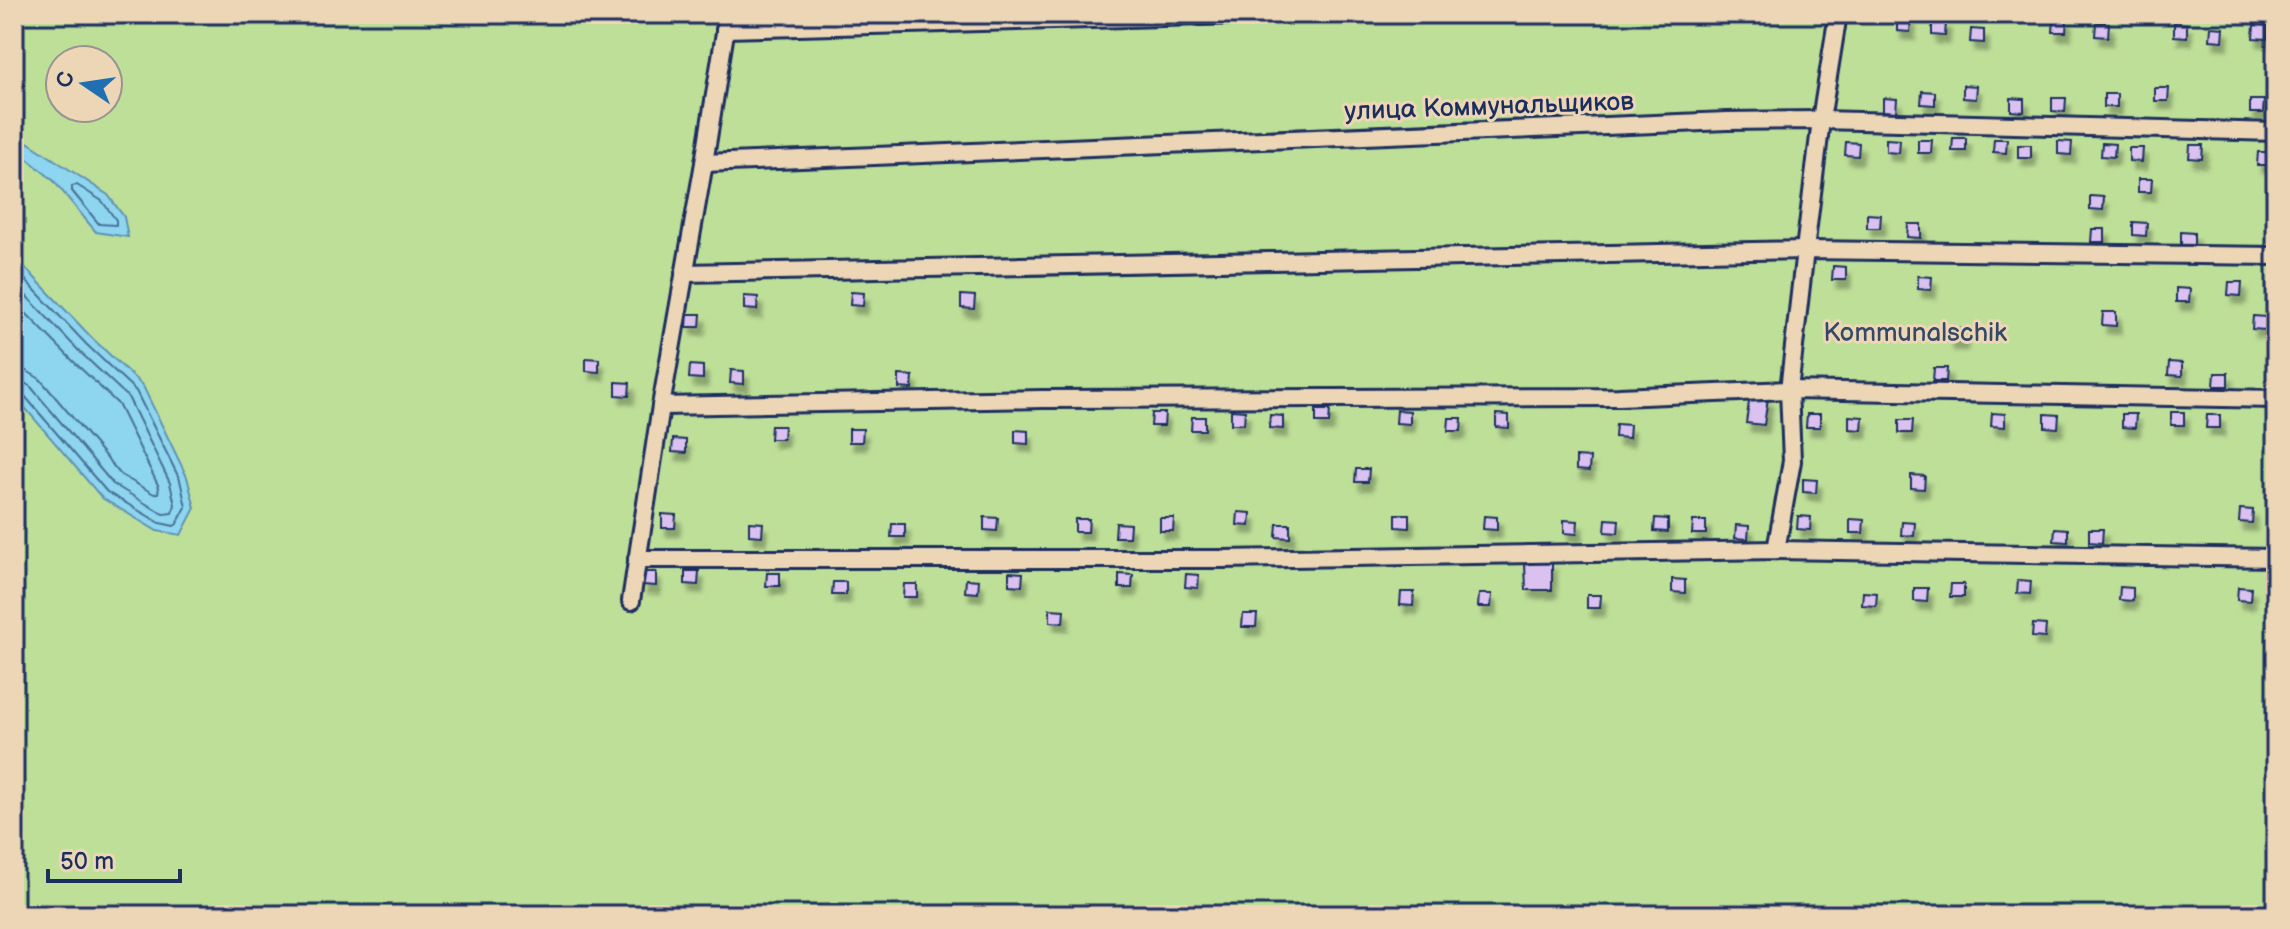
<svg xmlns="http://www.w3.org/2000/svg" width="2290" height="929" font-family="'Balsamiq Sans',sans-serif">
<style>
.green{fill:#bedf98;stroke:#6c877b;stroke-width:2;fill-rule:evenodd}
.water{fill:#8ed5ef;stroke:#6093b5;stroke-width:2}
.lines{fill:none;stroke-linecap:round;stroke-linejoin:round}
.shore{stroke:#497198;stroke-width:2}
.building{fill:#dbc1f0;stroke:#1b2f5e;stroke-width:2;filter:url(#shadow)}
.street-casing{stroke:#1b2f5e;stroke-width:22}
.street{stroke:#edd6b6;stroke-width:16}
.labels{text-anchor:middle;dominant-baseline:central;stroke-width:6;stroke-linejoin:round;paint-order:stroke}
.street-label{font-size:26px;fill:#1b2f5e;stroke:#edd6b6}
.park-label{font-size:26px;fill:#334967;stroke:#edd6b6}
</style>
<defs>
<filter id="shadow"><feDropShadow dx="4.5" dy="8" stdDeviation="2" flood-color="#0004"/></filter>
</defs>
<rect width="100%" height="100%" fill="#edd6b6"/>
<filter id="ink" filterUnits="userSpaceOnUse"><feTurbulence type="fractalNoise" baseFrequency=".0125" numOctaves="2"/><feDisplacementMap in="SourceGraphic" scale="16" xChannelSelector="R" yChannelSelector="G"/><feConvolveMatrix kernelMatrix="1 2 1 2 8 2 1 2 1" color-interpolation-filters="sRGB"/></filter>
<g filter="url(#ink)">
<!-- green -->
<path class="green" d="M 14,14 L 2276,14 L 2276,915 L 14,915 ZM 60,60 L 108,60 L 108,108 L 60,108 Z"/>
<!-- water -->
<g class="water">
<polygon points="14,130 26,141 108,195 124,217 128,237 96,232 53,180 14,148"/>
<polygon points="14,256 93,339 143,386 187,477 195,508 181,535 157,531 102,498 14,395"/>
</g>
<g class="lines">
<!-- shore -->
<g class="shore">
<polygon points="77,185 102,201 116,220 116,225 99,224 72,191 72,186"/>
<polyline points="14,268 87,345 136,391 180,480 186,507 177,524 174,526 160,523 107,492 23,394 14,391"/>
<polyline points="14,283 80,352 128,397 170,483 175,505 172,513 163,514 113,484 31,387 23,382 14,381"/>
<polyline points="14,301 72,360 118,404 159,487 158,493 154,494 121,475 40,379 27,371 14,369"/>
</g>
</g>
<!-- building -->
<g class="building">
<polygon points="1897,18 1911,19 1910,32 1897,31"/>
<polygon points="2054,19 2067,19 2066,32 2053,32"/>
<polygon points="1932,22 1946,22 1945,36 1932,35"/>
<polygon points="2096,23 2109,23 2108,37 2095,36"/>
<polygon points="2174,23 2187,24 2187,37 2174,36"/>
<polygon points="2254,25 2267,26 2267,39 2253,38"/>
<polygon points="2211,27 2224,28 2223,41 2210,40"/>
<polygon points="1971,29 1984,30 1984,43 1970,42"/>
<polygon points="1963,85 1977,86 1976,99 1963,98"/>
<polygon points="2155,88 2169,88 2168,101 2155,101"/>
<polygon points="1922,91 1935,92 1935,105 1921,104"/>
<rect x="2104" y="94" width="13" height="13"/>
<polygon points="1883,98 1897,99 1896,112 1883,111"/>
<polygon points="2011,98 2024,99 2024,112 2011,111"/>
<polygon points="2052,98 2066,98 2065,112 2052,111"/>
<polygon points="2250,100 2264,100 2263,113 2250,113"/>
<polygon points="1953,138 1966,138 1966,151 1952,151"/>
<polygon points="1886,139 1900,140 1899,153 1886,152"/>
<polygon points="1994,139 2007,139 2006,153 1993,152"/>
<polygon points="1918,140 1932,140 1931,153 1918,153"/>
<polygon points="2058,141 2072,142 2071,155 2058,154"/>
<polygon points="1846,142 1859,143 1858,156 1845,155"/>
<polygon points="2102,143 2115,144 2114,157 2101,156"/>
<rect x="2018" y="145" width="13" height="13"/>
<polygon points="2190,145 2203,145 2202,159 2189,158"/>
<polygon points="2129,148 2143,148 2142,162 2129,161"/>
<polygon points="2258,152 2271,152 2271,165 2257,165"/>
<polygon points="2138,179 2152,179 2151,192 2138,192"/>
<polygon points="2090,196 2104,197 2103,210 2090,209"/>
<polygon points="1867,214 1881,215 1880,228 1867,228"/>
<polygon points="2133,222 2147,223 2146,236 2133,235"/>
<polygon points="1908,224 1921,224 1921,238 1907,237"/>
<polygon points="2092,229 2105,229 2105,242 2091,242"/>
<polygon points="2181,232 2194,233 2194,246 2181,245"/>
<polygon points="1833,266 1846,267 1846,280 1832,280"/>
<polygon points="1918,276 1932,277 1931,290 1918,289"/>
<polygon points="2229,282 2242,282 2241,296 2228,295"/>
<polygon points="2176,288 2190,289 2189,302 2176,302"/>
<polygon points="851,292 864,293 863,306 850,305"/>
<polygon points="961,295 975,296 974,309 961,308"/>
<polygon points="744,296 758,297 757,310 744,309"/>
<polygon points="2103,312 2116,312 2116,326 2102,325"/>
<polygon points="688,314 701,314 700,327 687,327"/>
<polygon points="2253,316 2266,317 2266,330 2252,329"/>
<polygon points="1950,328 1963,329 1963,342 1949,342"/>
<polygon points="586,358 599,359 599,372 586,371"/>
<polygon points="2169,362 2182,363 2182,376 2168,375"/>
<polygon points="690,365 703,366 703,379 689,378"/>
<polygon points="1934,368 1947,368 1946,381 1933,381"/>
<polygon points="731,370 744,371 744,384 730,383"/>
<polygon points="2215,373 2228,373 2228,386 2214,386"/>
<polygon points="899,375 913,376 912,389 899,388"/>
<polygon points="616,382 630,383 629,396 616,395"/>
<polygon points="1750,395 1768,398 1764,425 1746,423"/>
<polygon points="1231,410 1245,411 1244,424 1231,424"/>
<polygon points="1316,410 1330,410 1329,423 1316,423"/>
<polygon points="1397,410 1410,411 1410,424 1396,423"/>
<rect x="2171" y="412" width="13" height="13"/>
<polygon points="1152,413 1165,413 1164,426 1151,426"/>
<polygon points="1992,413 2005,414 2005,427 1991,426"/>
<polygon points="1496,414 1509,415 1509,428 1496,427"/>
<polygon points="1807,414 1820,414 1820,427 1806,427"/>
<polygon points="2045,414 2059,415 2058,428 2045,427"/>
<polygon points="2122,414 2136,414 2135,428 2122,427"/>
<polygon points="1270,415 1283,416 1283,429 1269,428"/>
<polygon points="2207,415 2220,415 2220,428 2206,428"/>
<polygon points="1849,416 1863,417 1862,430 1849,429"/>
<polygon points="1192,417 1205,417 1205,430 1191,430"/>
<polygon points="1449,418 1462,418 1461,431 1448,431"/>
<polygon points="1899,420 1913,420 1912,433 1899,433"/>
<polygon points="1616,424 1630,425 1629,438 1615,437"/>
<polygon points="771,426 784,426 783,439 770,439"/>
<polygon points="849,429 863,429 862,442 849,442"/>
<polygon points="1015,430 1028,431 1028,444 1015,443"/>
<polygon points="673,439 686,440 686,453 672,452"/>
<polygon points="1576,457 1590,458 1589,471 1576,470"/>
<polygon points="1356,469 1369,469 1368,482 1355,482"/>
<polygon points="1911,475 1925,476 1924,489 1911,488"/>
<polygon points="1803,479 1817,480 1816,493 1803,492"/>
<polygon points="2240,509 2253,510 2252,523 2239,522"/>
<polygon points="1238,512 1251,513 1250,526 1237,525"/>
<polygon points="662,514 676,515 675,528 662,528"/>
<polygon points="1396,514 1409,514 1409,528 1396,527"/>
<polygon points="1484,516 1497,517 1497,530 1483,529"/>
<polygon points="1798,516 1811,517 1810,530 1797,529"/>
<polygon points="984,517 998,518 997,531 984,530"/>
<polygon points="1160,518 1174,518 1173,531 1160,531"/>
<polygon points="1655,518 1668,519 1668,532 1654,531"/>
<polygon points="1075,519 1089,519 1088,532 1075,532"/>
<polygon points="1606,519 1619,520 1618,533 1605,532"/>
<polygon points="1850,519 1864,520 1863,533 1850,533"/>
<polygon points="1564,520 1578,521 1577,534 1564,533"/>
<polygon points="1693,521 1706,521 1706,534 1692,534"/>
<polygon points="749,522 763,523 762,536 749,535"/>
<polygon points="1902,522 1915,523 1914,536 1901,535"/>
<polygon points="1116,523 1130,524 1129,537 1115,537"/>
<polygon points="892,524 905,524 905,537 891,537"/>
<polygon points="1277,524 1290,524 1290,538 1276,537"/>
<polygon points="1736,525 1749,526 1748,539 1735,538"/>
<polygon points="2055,528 2068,529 2068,542 2054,541"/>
<polygon points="2089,529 2103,529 2102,543 2089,542"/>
<polygon points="1525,563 1552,563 1552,590 1526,590"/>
<polygon points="685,571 699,571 698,585 685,584"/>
<polygon points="643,572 656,572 656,586 643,585"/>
<polygon points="1009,572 1023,573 1022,586 1009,585"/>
<polygon points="767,573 780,573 780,586 766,586"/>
<polygon points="1119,574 1133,575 1132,588 1119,588"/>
<polygon points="1186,574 1199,575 1198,588 1185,587"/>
<polygon points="966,579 979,580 978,593 965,592"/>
<polygon points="1672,579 1685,580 1685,593 1672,592"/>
<polygon points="2018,580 2031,581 2030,594 2017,593"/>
<polygon points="833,582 846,582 846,595 832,595"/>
<polygon points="904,584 917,584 917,597 903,597"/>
<polygon points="1951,584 1964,584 1964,597 1950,597"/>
<polygon points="2120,587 2133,588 2133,601 2119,600"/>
<polygon points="2238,587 2251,588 2250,601 2237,600"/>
<polygon points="1914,588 1928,588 1927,602 1914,601"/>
<polygon points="1401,592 1414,592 1413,606 1400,605"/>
<polygon points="1863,592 1877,593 1876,606 1862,605"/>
<polygon points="1479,594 1492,594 1491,607 1478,607"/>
<polygon points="1587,595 1601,595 1600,608 1587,608"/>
<polygon points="1050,609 1064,610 1063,623 1050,622"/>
<polygon points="1243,614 1257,614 1256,627 1242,627"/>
<polygon points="2033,624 2046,625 2045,638 2032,637"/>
</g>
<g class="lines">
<!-- street casing -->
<g class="street-casing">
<g id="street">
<polyline points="725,29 1276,14"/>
<polyline points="704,163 1727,121 1821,120 2276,132"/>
<polyline points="684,273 1805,250 2276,256"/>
<polyline points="661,406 1042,399 1619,397 1789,390 2276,399"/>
<polyline points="1776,550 1792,461 1789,390 1805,250 1821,120 1838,14"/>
<polyline points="637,559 1223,559 1776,550 2276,558"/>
<polyline points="631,601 661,406 704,163 728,14"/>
</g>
</g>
<!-- street -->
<use href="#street" class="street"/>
</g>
</g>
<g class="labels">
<!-- street labels -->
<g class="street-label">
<text transform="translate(1489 107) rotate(-2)">улица Коммунальщиков</text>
</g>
<!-- park labels -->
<g class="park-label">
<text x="1915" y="333">Kommunalschik</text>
</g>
</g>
<!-- margin -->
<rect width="2290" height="929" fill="none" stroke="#edd6b6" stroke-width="48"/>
<rect x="24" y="24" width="2242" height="881" fill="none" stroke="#1b2f5e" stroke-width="3" filter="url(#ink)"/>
<!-- north arrow -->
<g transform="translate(84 84) rotate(283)"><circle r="38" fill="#edd6b6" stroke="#999393" stroke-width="2"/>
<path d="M0-6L14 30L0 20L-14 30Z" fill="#1f6fb2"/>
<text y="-12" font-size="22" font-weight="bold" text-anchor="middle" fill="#1b2f5e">С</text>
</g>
<!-- scale -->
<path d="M48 869v12h132v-12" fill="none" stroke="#1b2f5e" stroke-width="4"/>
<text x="60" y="869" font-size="24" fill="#1b2f5e" stroke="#edd6b6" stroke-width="6" paint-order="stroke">50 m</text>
</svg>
